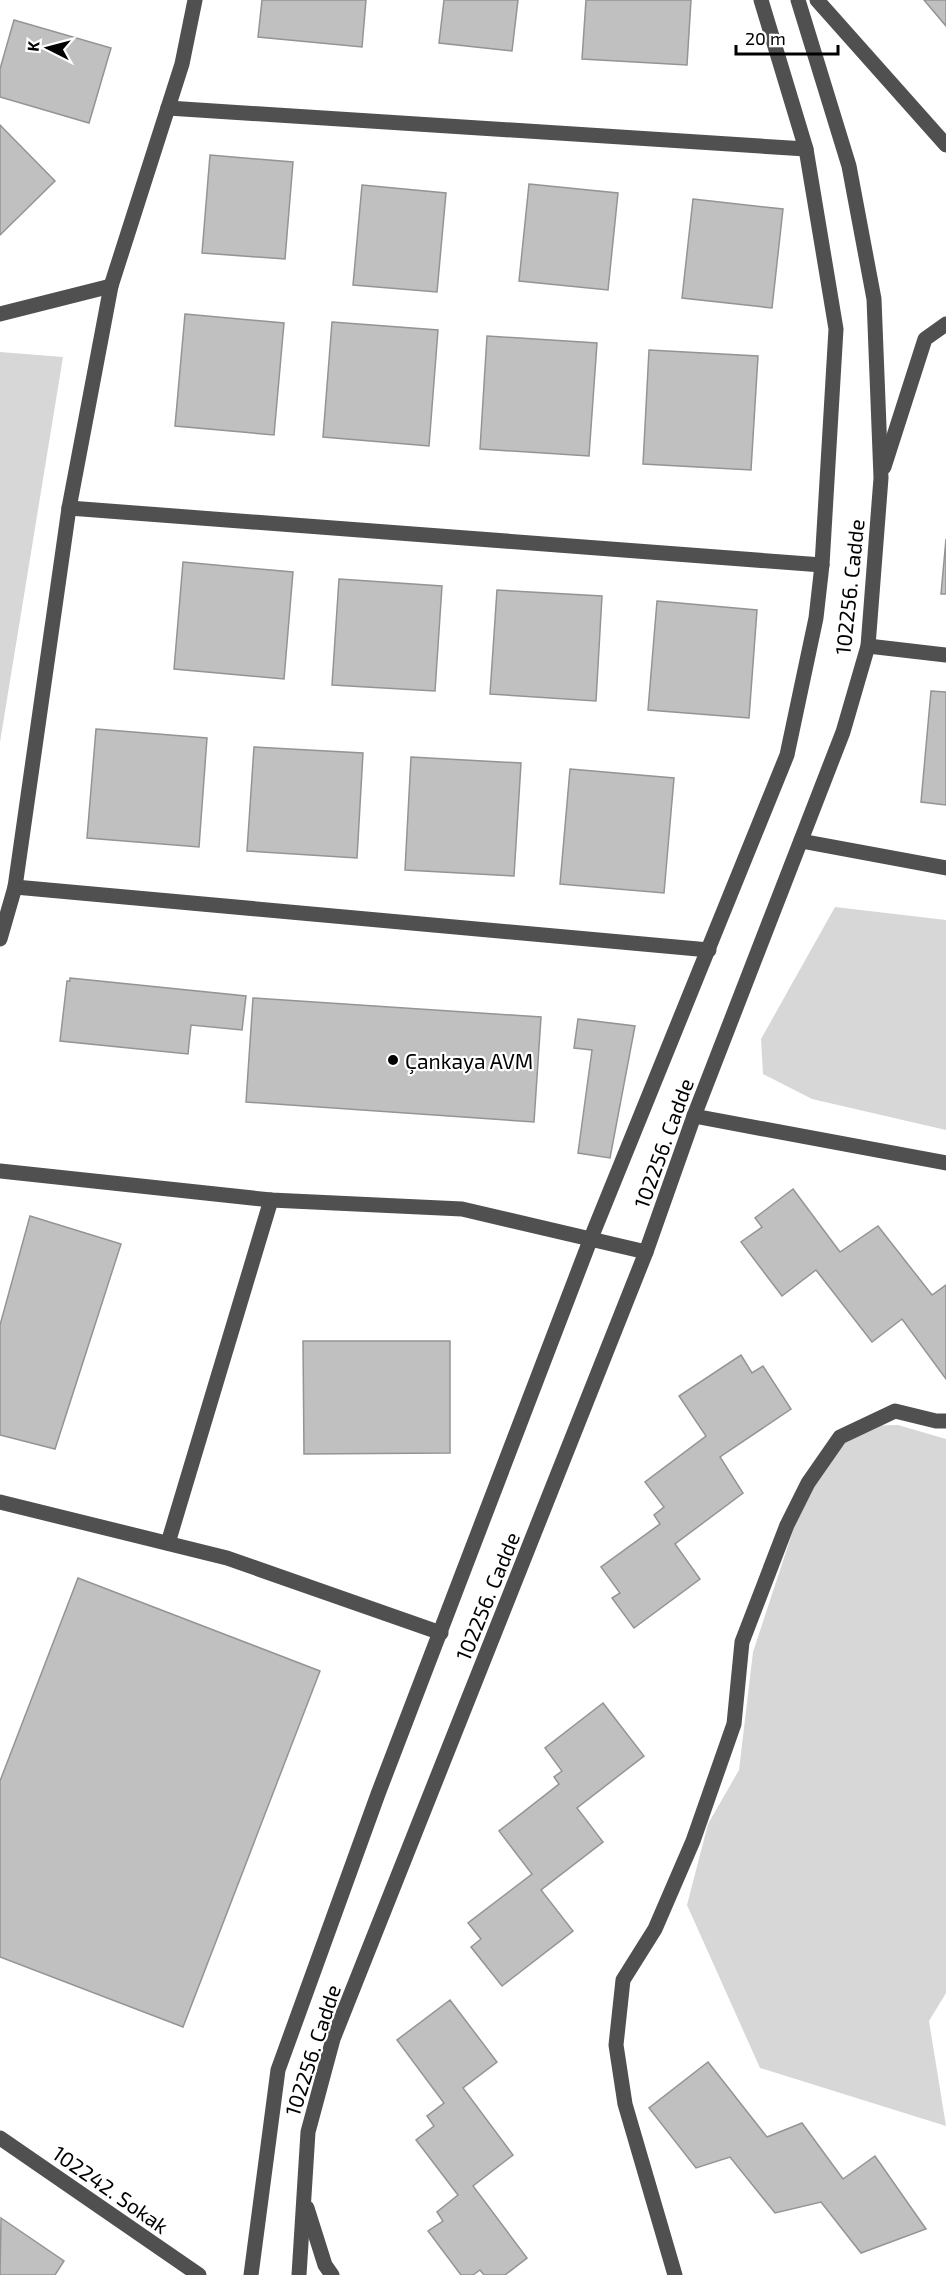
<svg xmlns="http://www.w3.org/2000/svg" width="946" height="2275" font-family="'Exo 2',sans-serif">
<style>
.green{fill:#d7d7d7}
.building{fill:#c0c0c0;stroke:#949494;stroke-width:1.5}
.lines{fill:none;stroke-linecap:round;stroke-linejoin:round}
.minor{stroke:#505050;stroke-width:15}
.poi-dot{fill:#000;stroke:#fff;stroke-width:2}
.labels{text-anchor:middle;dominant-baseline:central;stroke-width:4.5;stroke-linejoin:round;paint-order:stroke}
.street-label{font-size:21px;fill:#000;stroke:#fff}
.poi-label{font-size:21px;fill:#000;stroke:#fff;text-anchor:start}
</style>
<rect width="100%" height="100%" fill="#fff"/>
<!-- green -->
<g class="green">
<polygon points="0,352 63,357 0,742"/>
<polygon points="835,907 946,920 946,1130 812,1099 763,1074 761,1039"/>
<polygon points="898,1425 946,1439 946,1993 929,2021 946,2126 760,2068 687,1905 708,1824 739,1770 753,1652 810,1479 856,1426"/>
</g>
<!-- building -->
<g class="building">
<polygon points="262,0 366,0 362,47 258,37"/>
<polygon points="444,0 518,0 512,51 439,43"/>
<polygon points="586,0 691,0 687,65 582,59"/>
<polygon points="924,0 946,0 946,26"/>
<polygon points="14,20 111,48 89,123 0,97 0,69"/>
<polygon points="0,125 55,181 0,235"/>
<polygon points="210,155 293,162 285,259 202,253"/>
<polygon points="529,184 618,193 608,290 519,281"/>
<polygon points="362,185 446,193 437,292 353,285"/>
<polygon points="693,199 783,209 772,308 682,298"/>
<polygon points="185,314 284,323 274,435 175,426"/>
<polygon points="332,322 438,330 429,446 323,437"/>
<polygon points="487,336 597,343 589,456 480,449"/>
<polygon points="649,350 758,356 751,470 643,464"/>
<polygon points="946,539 946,594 941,594"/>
<polygon points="183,562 293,572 284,679 174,669"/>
<polygon points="339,579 442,586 435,691 332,685"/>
<polygon points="497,590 602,596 596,701 490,694"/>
<polygon points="657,601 757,610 749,718 648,710"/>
<polygon points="931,691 946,692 946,805 921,802"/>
<polygon points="96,729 207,738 199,847 87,838"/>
<polygon points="254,747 363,753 357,858 247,851"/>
<polygon points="411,757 521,763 514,876 405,870"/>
<polygon points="570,769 674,778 664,893 560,884"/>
<polygon points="70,978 246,996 242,1030 191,1025 188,1054 60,1041 67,981 70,981"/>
<polygon points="253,998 541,1017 534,1122 246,1102"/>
<polygon points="578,1019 635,1026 610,1158 578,1153 592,1050 574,1048"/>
<polygon points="793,1189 840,1252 878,1226 932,1295 946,1285 946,1379 902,1319 872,1342 816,1270 782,1296 741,1242 762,1227 755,1218"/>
<polygon points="30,1216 121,1244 55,1449 0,1435 0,1325"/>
<polygon points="303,1341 450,1341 450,1453 304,1454"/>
<polygon points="741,1355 752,1373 763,1366 791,1409 720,1457 743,1493 675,1544 700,1579 634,1628 612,1598 620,1593 601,1567 660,1524 654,1515 664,1507 645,1482 706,1436 679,1396"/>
<polygon points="78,1578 320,1671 183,2027 0,1957 0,1781"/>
<polygon points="603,1703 644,1756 577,1808 603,1842 541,1890 573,1931 502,1986 471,1947 481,1939 468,1923 532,1874 499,1831 559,1784 554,1777 562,1771 545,1748"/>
<polygon points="450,2000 497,2062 463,2088 513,2155 473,2186 527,2258 505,2275 484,2275 480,2270 473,2275 461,2275 428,2231 443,2221 437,2212 458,2195 416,2140 434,2126 427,2116 444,2103 397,2040"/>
<polygon points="708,2062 767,2137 802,2123 843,2179 875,2156 926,2229 861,2253 821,2202 775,2213 730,2157 696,2168 649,2108"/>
<polygon points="1,2218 64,2261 55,2275 0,2275"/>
</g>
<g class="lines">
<!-- minor -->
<g class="minor">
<polyline points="817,0 946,145"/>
<polyline points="168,108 806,149"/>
<polyline points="0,314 111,286"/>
<polyline points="884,467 925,339 946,324"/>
<polyline points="69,508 822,565"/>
<polyline points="868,646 946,655"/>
<polyline points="801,841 946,868"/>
<polyline points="15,887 709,950"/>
<polyline points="0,939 15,887 69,508 111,286 182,64 195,0"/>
<polyline points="694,1116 946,1163"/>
<polyline points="0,1171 271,1200 462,1209 646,1252"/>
<polyline points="0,1502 227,1558 441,1633"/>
<polyline points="168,1543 271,1200"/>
<polyline points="0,2138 199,2275"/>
<polyline points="307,2208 325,2265 332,2275"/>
<polyline points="251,2275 278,2070 378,1794 591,1238 787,755 816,618 822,565 836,329 806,149 761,0"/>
<polyline points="299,2275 308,2132 333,2039 646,1252 694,1116 843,732 868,646 881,478 874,299 849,166 798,0"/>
<polyline points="675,2275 625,2104 616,2045 623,1980 655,1929 693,1841 734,1724 742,1642 787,1525 808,1483 840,1437 895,1411 936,1421 946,1421"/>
</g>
</g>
<!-- markers -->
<circle class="poi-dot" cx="393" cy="1060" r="6"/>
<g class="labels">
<!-- street labels -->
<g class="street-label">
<text transform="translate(849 587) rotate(-84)">102256. Cadde</text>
<text transform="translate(663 1143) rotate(-70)">102256. Cadde</text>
<text transform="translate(487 1596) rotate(-68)">102256. Cadde</text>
<text transform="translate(312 2050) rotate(-72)">102256. Cadde</text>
<text transform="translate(111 2189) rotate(35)">102242. Sokak</text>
</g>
<!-- poi labels -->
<g class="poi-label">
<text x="405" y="1060">Çankaya AVM</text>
</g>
</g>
<!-- north arrow -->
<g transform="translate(48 48) rotate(276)" stroke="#ffffff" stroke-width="4.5" paint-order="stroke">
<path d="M0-4.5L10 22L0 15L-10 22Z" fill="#000000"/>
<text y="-9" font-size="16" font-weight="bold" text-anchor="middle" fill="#000000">K</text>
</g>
<!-- scale -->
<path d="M736 45v9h102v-9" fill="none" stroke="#000000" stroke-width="3"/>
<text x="745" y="45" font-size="18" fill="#000000" stroke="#ffffff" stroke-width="4.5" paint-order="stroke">20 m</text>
</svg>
